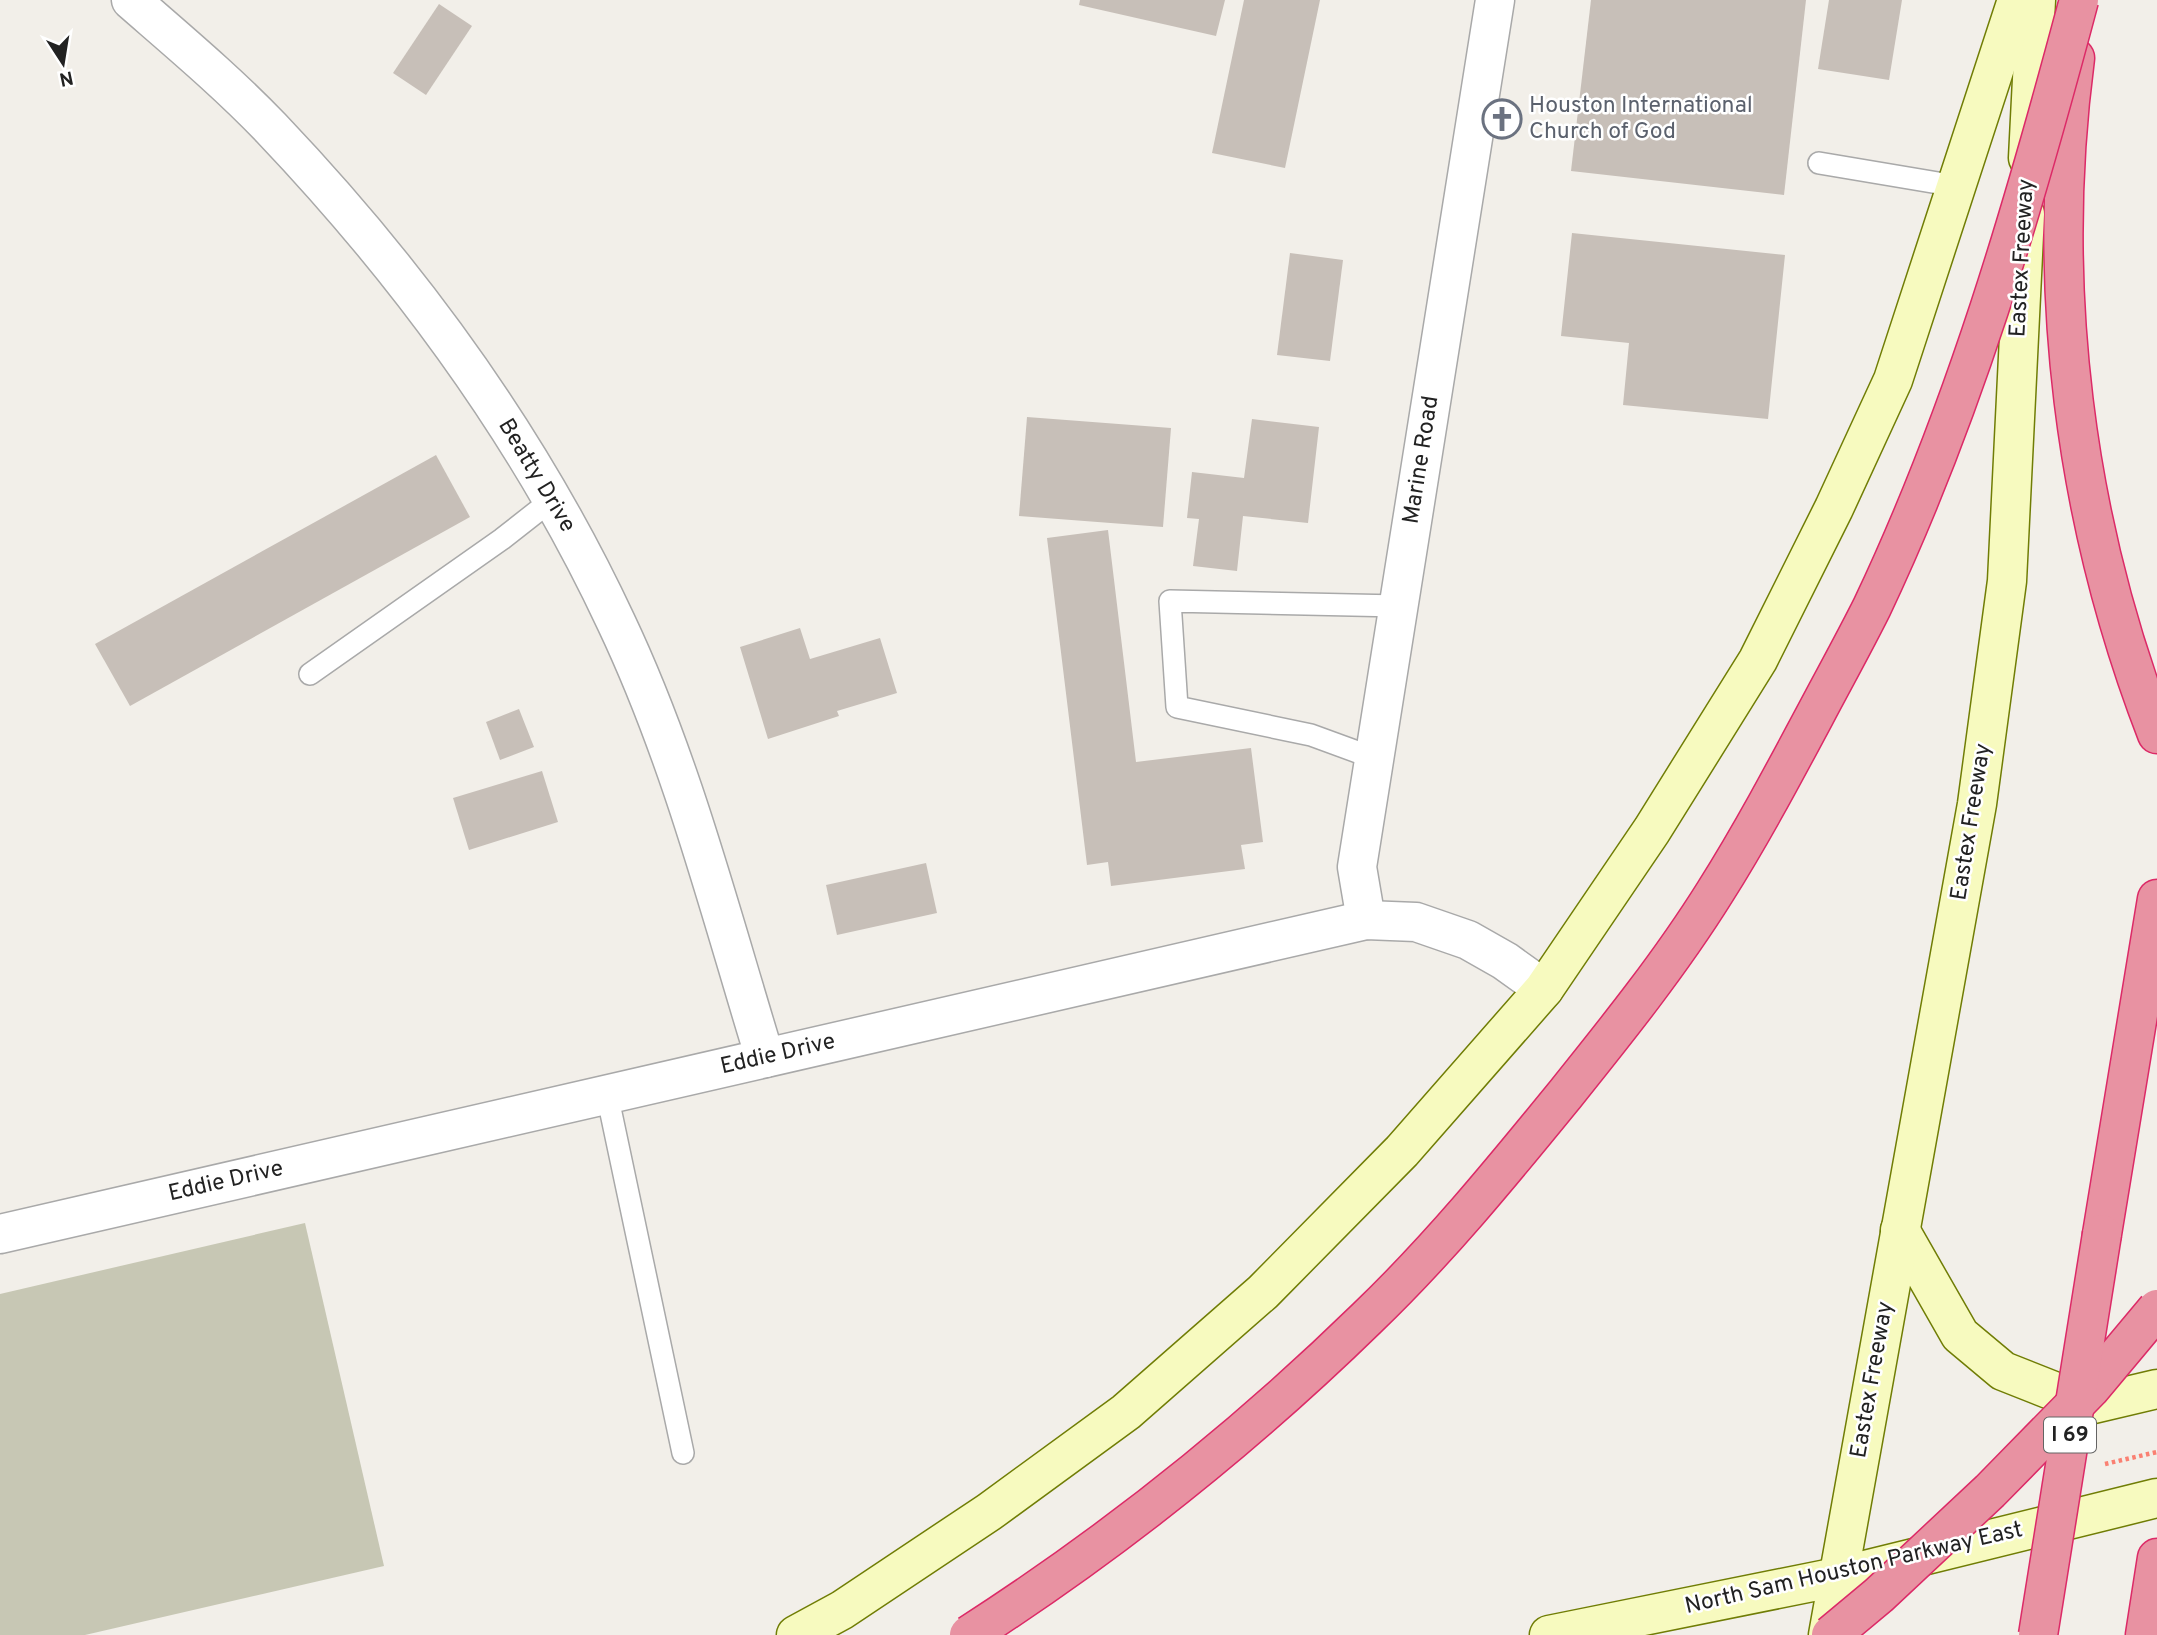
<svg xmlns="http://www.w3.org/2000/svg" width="2157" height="1635" font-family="Overpass,sans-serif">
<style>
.construction{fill:#c7c7b4}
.building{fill:#c7bfb8}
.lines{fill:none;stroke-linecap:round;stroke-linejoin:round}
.service-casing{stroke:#a9a9a9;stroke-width:24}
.minor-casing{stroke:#a9a9a9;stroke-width:41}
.secondary-casing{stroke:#707d05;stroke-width:41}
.motorway-casing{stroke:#dc2a67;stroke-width:41}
.path{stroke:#fa8072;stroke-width:4.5;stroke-dasharray:3.5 3.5;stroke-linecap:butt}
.service{stroke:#fff;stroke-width:21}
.minor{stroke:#fff;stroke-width:38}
.secondary{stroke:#f7fabf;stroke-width:38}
.motorway{stroke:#e892a2;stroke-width:38}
.motorway-bridge-casing{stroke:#dc2a67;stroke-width:41;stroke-linecap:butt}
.motorway-bridge{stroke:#e892a2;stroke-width:38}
.labels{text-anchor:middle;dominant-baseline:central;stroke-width:5;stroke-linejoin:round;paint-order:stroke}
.shield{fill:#fff;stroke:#646464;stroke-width:2}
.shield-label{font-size:21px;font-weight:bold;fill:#222}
.worship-label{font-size:23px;fill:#5b616d;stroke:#fff;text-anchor:start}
.street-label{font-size:23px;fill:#222;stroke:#fff}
</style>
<rect width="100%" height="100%" fill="#f2efe9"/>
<!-- construction -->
<polygon class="construction" points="305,1223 384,1566 85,1635 0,1635 0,1294"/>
<!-- building -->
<g class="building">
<polygon points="1080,0 1225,0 1216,36 1079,5"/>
<polygon points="1244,0 1320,0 1285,168 1212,153"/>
<polygon points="1591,0 1806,0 1784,195 1571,171"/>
<polygon points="1829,0 1902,0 1889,80 1818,69"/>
<polygon points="439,4 472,26 426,95 393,73"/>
<polygon points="1572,233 1785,255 1768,419 1623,405 1629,343 1561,336"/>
<polygon points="1290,253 1343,260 1330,361 1277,355"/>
<polygon points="1027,417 1171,428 1163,527 1019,516"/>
<polygon points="1252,419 1319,427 1308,523 1243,516 1237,571 1193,566 1199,519 1187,518 1192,472 1244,478"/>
<polygon points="436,455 470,517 130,706 95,644"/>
<polygon points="1108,530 1136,762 1251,748 1263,842 1241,845 1245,869 1111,886 1108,862 1087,865 1047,538"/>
<polygon points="800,628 810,659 880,638 897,693 837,711 839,716 768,739 740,647"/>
<polygon points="519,709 534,747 500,760 486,722"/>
<polygon points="542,771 558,822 469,850 453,798"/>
<polygon points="926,863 937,913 837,935 826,885"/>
</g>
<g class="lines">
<!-- service casing -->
<g class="service-casing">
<g id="service">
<polyline points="1819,163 1956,186"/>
<polyline points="310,674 502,539 553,499"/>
<polyline points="1374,758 1311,735 1177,707 1170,601 1399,606"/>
<polyline points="607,1094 683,1453"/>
</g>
</g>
<!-- minor casing -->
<g class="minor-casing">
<g id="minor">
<path d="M 131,0 C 178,41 227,82 271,128 C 409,273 531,440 616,622 C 682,761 720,912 765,1058"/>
<polyline points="1366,920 1357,867 1495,0"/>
<polyline points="0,1234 1366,920 1416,922 1468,940 1505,961 1544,989"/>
</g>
</g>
<!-- secondary casing -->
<g class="secondary-casing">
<g id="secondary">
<polyline points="2028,158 2036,0"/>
<polyline points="1900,1230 1960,1335 2003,1371 2089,1405 2157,1389"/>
<polyline points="796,1635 842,1610 989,1512 1126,1412 1263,1292 1402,1151 1544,989 1652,830 1758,660 1834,508 1893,380 2017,0"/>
<polyline points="1549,1635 1837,1577 2157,1498"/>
<polyline points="1828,1635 1977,804 2007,581 2025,214"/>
</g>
</g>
<!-- motorway casing -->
<g class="motorway-casing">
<g id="motorway">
<path d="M 2075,58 C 2045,285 2074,520 2157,734"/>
<polyline points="2102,1234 2157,899"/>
<polyline points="2145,1635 2157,1558"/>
</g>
</g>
<!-- path -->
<polyline class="path" points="2105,1464 2157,1452"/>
<!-- service -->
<use href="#service" class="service"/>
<!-- minor -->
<use href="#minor" class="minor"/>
<!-- secondary -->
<use href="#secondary" class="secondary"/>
<!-- motorway -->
<use href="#motorway" class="motorway"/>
<!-- motorway-bridge casing -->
<g class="motorway-bridge-casing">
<g id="motorway-bridge">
<path d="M 969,1635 C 1112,1543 1245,1437 1367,1318 C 1438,1250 1501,1173 1563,1097 C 1616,1031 1670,964 1715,892 C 1751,835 1783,775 1815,715 C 1834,679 1854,643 1872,607 C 1964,413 2024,207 2079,0"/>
<polyline points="1831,1635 1879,1595 1990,1491 2090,1389 2157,1309"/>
<polyline points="2038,1635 2102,1234"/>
</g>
</g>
<!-- motorway-bridge -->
<use href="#motorway-bridge" class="motorway-bridge"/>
</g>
<!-- icons -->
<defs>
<g id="church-ring" transform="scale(2.0125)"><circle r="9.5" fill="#fff" stroke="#6b7280" stroke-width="1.5"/><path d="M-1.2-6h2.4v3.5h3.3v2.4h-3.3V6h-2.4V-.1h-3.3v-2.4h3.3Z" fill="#6b7280"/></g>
</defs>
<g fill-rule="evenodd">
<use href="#church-ring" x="1502" y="119"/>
</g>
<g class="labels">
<!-- shield labels -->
<rect class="shield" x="2044" y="1417.5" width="52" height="35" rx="5"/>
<g class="shield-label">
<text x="2070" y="1435">I 69</text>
</g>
<!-- worship labels -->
<g class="worship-label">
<text x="1529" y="106">Houston International<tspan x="1529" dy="26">Church of God</tspan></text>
</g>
<!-- street labels -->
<g class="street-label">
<text transform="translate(2023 258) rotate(-87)">Eastex Freeway</text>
<text transform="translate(1422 460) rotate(-81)">Marine Road</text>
<text transform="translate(536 476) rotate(59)">Beatty Drive</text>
<text transform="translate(1972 822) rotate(-81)">Eastex Freeway</text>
<text transform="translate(778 1055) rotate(-13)">Eddie Drive</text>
<text transform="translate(226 1182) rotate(-13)">Eddie Drive</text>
<text transform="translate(1873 1380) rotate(-80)">Eastex Freeway</text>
<text transform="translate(1854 1569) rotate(-13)">North Sam Houston Parkway East</text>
</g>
</g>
<!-- north arrow -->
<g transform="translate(63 63) rotate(168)" stroke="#ffffff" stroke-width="5" paint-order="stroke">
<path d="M0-5L12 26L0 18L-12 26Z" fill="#222222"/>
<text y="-10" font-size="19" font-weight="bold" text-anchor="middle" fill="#222222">N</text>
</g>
</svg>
